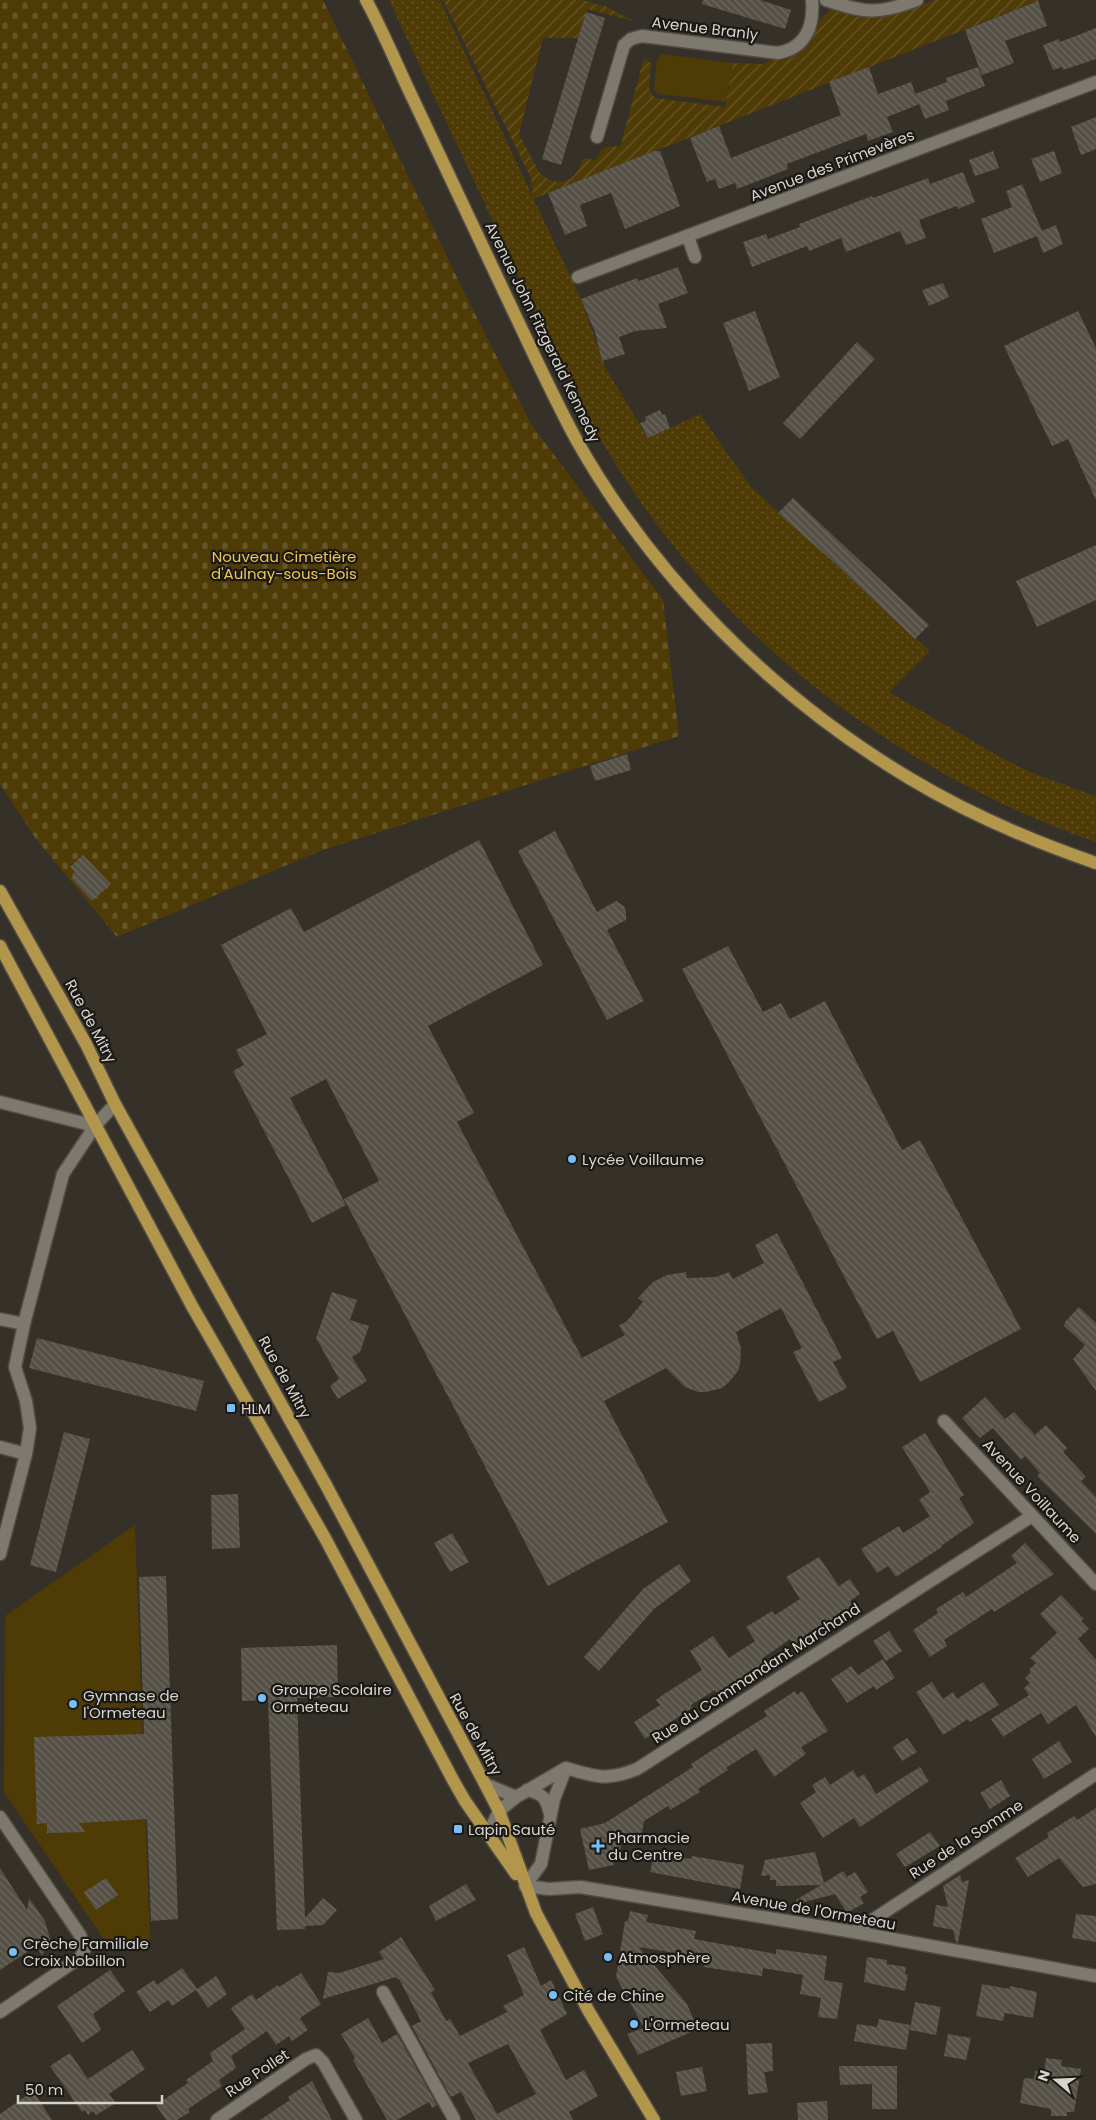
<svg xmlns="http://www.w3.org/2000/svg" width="1096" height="2120" viewBox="0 0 1096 2120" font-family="Poppins,sans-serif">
	<defs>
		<pattern id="grass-dots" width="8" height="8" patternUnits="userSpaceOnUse" patternTransform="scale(1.25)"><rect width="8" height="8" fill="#4e3b06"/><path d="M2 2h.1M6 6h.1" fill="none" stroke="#675629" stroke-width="1.8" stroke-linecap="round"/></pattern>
		<pattern id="cemetery-stones" width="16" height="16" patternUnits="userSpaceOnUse" patternTransform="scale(1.25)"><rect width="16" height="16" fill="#4e3b06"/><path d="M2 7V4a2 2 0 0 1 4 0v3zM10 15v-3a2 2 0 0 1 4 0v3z" fill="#675629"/></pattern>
		<pattern id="garden-furrows" width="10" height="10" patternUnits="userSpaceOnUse" patternTransform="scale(1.25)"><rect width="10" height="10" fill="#4e3b06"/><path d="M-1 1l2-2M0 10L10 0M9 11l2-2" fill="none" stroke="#675629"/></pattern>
		<pattern id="building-back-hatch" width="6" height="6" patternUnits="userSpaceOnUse" patternTransform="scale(1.25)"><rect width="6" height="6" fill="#555147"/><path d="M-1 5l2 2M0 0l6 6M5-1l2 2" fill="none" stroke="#6d6960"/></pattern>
	</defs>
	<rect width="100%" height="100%" fill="#353128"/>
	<path fill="url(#grass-dots)" d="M389 0H440L581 299 606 369 648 438 700 414 751 487 930 651 889 692 1002 758 1030 772 1096 796V842C900 774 724 640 615 463 575 400 545 332 513 264 472 176 430 88 389 0Z"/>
	<path fill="url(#cemetery-stones)" d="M0 0H323L466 296 531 424 663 600 679 736 320 851 117 937 36 839 0 784Z"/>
	<path fill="#4e3b06" d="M662 54 733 63 726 102 659 94 654 90 657 59Z
		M135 1525 150 1941H105L4 1792 5 1616Z"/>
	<path fill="url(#garden-furrows)" d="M443 0H583L607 7 633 21 587 9 578 38H543L519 134 539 172C558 191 578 181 583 158L596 160C601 147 607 145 620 147L644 58 651 63 649 90 655 98 725 107 733 63 764 64 770 60H781L793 57 811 42 821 18 831 10H837L856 17 880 18 935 0H1040L533 199 531 178Z"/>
	<path fill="url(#building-back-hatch)" fill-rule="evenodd" d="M703 0H760L791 10 785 29 702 4Z
		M1038 1 1047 26 1005 41 1014 63 982 75 965 30Z
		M586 12 605 18 561 165 542 159Z
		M1096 28V59L1063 70 1062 67 1053 70 1043 45 1059 39 1060 42Z
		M869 67 878 94 911 82 917 98 915 94 947 82 946 78 978 67 985 86 946 101 949 110 925 119 919 104 905 110 887 117 893 132 868 141 866 134 787 164 788 169 737 189 735 183 719 189 715 179 707 182 690 138 719 126 731 158 841 115 829 82Z
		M1096 117V149L1081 155 1071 127Z
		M654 151H660L680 206 625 229 611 193 580 205 587 226 565 235 548 193Z
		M993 151 999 168 975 176 969 160Z
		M1054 151 1062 173 1040 182 1031 159Z
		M963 172 975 202 958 209 957 206 919 220 926 238 906 245 900 231 846 252 841 238 809 251 807 246 752 267 743 242 766 234 768 239 800 227 799 224 872 196 873 198 928 178 930 184Z
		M1022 184 1042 231 1056 225 1063 244 1043 253 1037 236 994 253 981 219 1012 207 1006 191Z
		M678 267 688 293 658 304 667 328 635 331 619 337 625 354 602 361 595 332 581 299 637 278 639 281Z
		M943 283 949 297 929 306 922 290Z
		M755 311 780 377 749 391 723 323Z
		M1078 311 1096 348V500L1068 439 1052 446 1004 346Z
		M857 342 875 359 800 439 783 423Z
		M660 410 662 415 665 414 670 428 648 438 640 423 646 421 645 417Z
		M793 498 929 625 915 639 838 566 778 513Z
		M1096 545V600L1037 627 1016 581Z
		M627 754 631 770 595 781 590 766Z
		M555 831 597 912 616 901 624 906 626 912V920L607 930 644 1001 607 1020 518 851Z
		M479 840 543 965 428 1026 474 1113 457 1122 582 1358 625 1335 619 1325 626 1322 643 1302 638 1298 653 1282 667 1275 686 1272 687 1278 716 1277 729 1272 733 1279 764 1263 755 1245 777 1233 842 1358 833 1362 847 1388 819 1402 793 1352 802 1348 781 1308 736 1332 741 1348 740 1364 738 1371 728 1383 722 1388 706 1392H698L685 1387 666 1368 604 1401 668 1522 548 1586 344 1199 379 1181 326 1079 290 1098 346 1205 312 1223 233 1071 244 1065 236 1050 267 1034 221 945 291 908 304 932Z
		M83 855 111 884 92 901 71 878 76 873 70 867Z
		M728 946 763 1012 781 1003 790 1019 825 1001 902 1150 920 1140 1021 1329 920 1382 893 1331 877 1339 682 969Z
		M332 1292 357 1300 350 1320 369 1326 360 1352 352 1357 367 1381 338 1399 330 1386 339 1379 316 1338Z
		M1079 1307 1096 1323V1391L1073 1359 1085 1345 1064 1326 1065 1322Z
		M37 1338 204 1381 196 1411 29 1368Z
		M985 1397 1005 1419 1014 1412 1035 1435 1046 1425 1067 1448 1063 1452 1086 1477 1081 1481 1096 1497V1534L1037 1476 1040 1473 1025 1456 1021 1460 993 1428 980 1438 962 1418Z
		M64 1432 90 1439 56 1572 30 1565Z
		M925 1433 964 1495 959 1498 974 1523 941 1546 942 1547 896 1577 888 1566 877 1573 861 1549 899 1526 903 1533 930 1516 919 1500 930 1492 902 1447Z
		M238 1494 240 1548 212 1549 211 1495Z
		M452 1533 469 1562 450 1572 434 1543Z
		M1025 1543 1054 1574 994 1612 992 1609 944 1640 947 1646 930 1657 913 1630 938 1613 936 1609 963 1592 966 1597 1017 1563 1011 1556Z
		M819 1557 839 1586 850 1579 860 1594 850 1601 854 1606 843 1613 845 1615 816 1634 820 1639 800 1653 790 1639 763 1658 766 1664 717 1693 715 1690 691 1705 692 1708 645 1739 634 1722 660 1705 656 1700 661 1696 702 1670 690 1651 713 1636 729 1658 755 1641 746 1627 772 1611 775 1615 800 1599 786 1577Z
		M679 1564 691 1581 654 1609 599 1671 584 1657 643 1589Z
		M166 1576 178 1919 151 1921 147 1819 79 1823 85 1832 47 1833V1823L37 1824 34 1737 144 1734 139 1577Z
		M1061 1595 1084 1619 1081 1621 1089 1629 1078 1639 1096 1660V1737L1076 1705 1048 1724 1041 1713 1003 1737 991 1719 1029 1695 1024 1688 1030 1683 1025 1678 1031 1672 1029 1670 1036 1663 1030 1658 1057 1633 1040 1614Z
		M889 1631 902 1651 886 1661 873 1641Z
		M337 1645 338 1697 297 1698 305 1918 323 1898 337 1910 323 1925 305 1926V1929L277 1930 268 1700 242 1701 241 1648Z
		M883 1659 895 1678 876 1690 874 1686 847 1703 831 1679 851 1666 858 1675Z
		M932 1682 943 1699 953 1692 957 1699 983 1682 999 1705 970 1722 968 1719 943 1735 916 1692Z
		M795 1691 797 1695 802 1691 828 1731 801 1747 806 1754 774 1777 756 1749 726 1768 728 1770 698 1789 700 1792 670 1810 668 1806 644 1821 642 1833H622L620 1856 612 1855 614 1865 589 1870 580 1829 605 1823 693 1767 691 1764 714 1749 767 1716 764 1711Z
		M907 1738 917 1752 902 1761 893 1747Z
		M1059 1741 1072 1762 1044 1779 1032 1759Z
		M920 1767 929 1781 860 1827 854 1818 823 1838 800 1803 816 1792 812 1785 825 1777 830 1785 853 1770 858 1778 864 1774 876 1794Z
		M1001 1780 1010 1796 990 1809 980 1793Z
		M1096 1808V1884L1083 1887 1059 1858 1028 1877 1015 1858 1049 1837 1047 1833 1074 1816 1077 1820Z
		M930 1832 940 1846 905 1867 896 1854Z
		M815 1852 824 1883 843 1871 847 1877 855 1872 868 1892 860 1897 864 1903 847 1913 835 1894 797 1904 796 1900 821 1885 776 1886V1880H770V1875L761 1876 765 1860Z
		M654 1854 691 1859 692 1856 744 1865 740 1889 650 1872Z
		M0 1868 27 1910 29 1898 45 1921 51 1942 42 1955 36 1946 0 1970Z
		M960 1875 962 1882 969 1880 958 1943 956 1942 953 1930 933 1926 936 1905 948 1907 943 1886Z
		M106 1878 118 1895 96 1910 84 1892Z
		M466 1884 476 1900 436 1921 429 1906Z
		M593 1907 603 1934 585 1941 575 1914Z
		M630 1911 648 1915 646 1922 696 1931 694 1939 776 1954V1949L827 1956 824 1980 843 1983 837 2019 818 2017 821 1998 800 1994 803 1975 763 1968 762 1976 704 1967 705 1958 639 1947 687 2004 698 2029 638 2055 627 2034 644 2028 616 1977 625 1921H628Z
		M1076 1914 1096 1916V1942L1072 1938Z
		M401 1937 435 1990 431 1992 446 2021 450 2019 460 2036 507 2012 503 2006 524 1995 507 1955 524 1947 541 1986 551 1980 567 2014 540 2030 566 2080 584 2070 598 2096 569 2112 573 2120H476L461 2092 451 2097 412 2026 421 2021 399 1979 398 1980 396 1977 323 1999 328 1972 339 1973 384 1959 379 1952ZM508 2044 536 2094 497 2114 468 2063Z
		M867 1957 887 1960V1964L906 1967 905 1974 908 1975 905 1991 864 1982Z
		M182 1968 197 1989 216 1976 227 1994 208 2008 196 1990 172 2006 168 2000 150 2012 136 1992 154 1980 157 1985Z
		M110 1970 125 1991 93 2014 101 2030 82 2043 57 2006Z
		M301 1973 321 2004 300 2018 308 2030 292 2041 289 2036 276 2045 267 2031 231 2056 236 2068 219 2080 222 2086 188 2109 190 2112 177 2120H166L156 2105 188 2083 186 2080 213 2061 210 2053 245 2029 231 2008 252 1994 256 2000 278 1985 279 1987Z
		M982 1984 1009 1989 1010 1986 1037 1992 1033 2018 1005 2013 1003 2021 976 2016Z
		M915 2002 941 2007 936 2035 910 2030Z
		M368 2018 382 2043 397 2034 437 2105 432 2108 429 2102 397 2120H387L353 2060 355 2058 341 2034Z
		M879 2019 910 2025 906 2050 854 2041 857 2024 877 2027Z
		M948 2034 971 2038 966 2060 944 2056Z
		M772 2043 773 2071 764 2072 768 2092 748 2095 746 2044Z
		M132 2050 145 2069 109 2094 116 2103 96 2115 93 2111 88 2115 85 2110 82 2112 50 2066 70 2053 88 2079Z
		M1046 2058 1062 2060 1061 2066 1081 2069 1074 2112H1067V2116H1051V2109L1020 2103 1024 2078 1034 2079 1035 2071 1044 2073Z
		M839 2066H897V2109H872V2084L840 2085Z
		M702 2067 707 2091 681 2096 676 2072Z
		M312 2081 332 2120H260L290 2100 288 2097Z
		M33 2091 52 2120H0V2114Z
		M827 2101 828 2120H798L797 2103Z"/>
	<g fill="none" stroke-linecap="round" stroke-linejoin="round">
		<g stroke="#514d45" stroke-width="15">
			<path id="minor" d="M826 0C866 13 877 15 917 0
				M597 137 624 45 631 39 642 36 778 53C806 48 814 26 812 0
				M688 237 695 257
				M578 277 1096 82
				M0 1102 95 1126
				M0 1319 24 1324
				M944 1421 1096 1584
				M0 1447 26 1454
				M0 1554 26 1454 30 1428 26 1401 15 1367 24 1324 63 1174 95 1126 115 1104
				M485 1784 516 1797 566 1768C595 1777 607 1781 637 1769L1032 1516
				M527 1790C543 1794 546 1797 550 1814
				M0 1817 80 1935 85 1948 81 1957 72 1963 0 2012
				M488 1834 499 1811 516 1797
				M525 1886 549 1889 580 1887 854 1932 1096 1976
				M525 1886 541 1864 554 1799 566 1768
				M854 1932 1096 1774
				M383 1992 454 2119
				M217 2120 306 2059 316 2055 323 2062 356 2120"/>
		</g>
		<g stroke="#514d45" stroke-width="15">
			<path id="primary" d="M366 0C384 33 398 68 414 101 445 167 476 233 507 298 530 346 552 395 577 441 655 579 774 697 909 778 967 813 1032 841 1096 863
				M0 891 86 1044 115 1104 327 1487 485 1784 499 1811 536 1913 588 2010 654 2120
				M0 946 192 1306 325 1538 453 1780 465 1801 516 1874"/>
		</g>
		<use href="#minor" stroke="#7d796e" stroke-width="12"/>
		<use href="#primary" stroke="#b2964c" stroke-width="12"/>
	</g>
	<g fill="#77bff7" stroke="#1b1915" stroke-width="2">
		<circle cx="572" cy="1159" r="5"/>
		<rect x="226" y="1403" width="10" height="10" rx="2.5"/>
		<circle cx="262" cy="1698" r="5"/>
		<circle cx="73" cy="1704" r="5"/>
		<rect x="453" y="1824" width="10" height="10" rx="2.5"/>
		<path d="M595.5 1838.5h5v5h5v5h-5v5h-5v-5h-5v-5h5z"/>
		<circle cx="13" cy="1952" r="5"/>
		<circle cx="608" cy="1957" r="5"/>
		<circle cx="553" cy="1995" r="5"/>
		<circle cx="634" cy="2024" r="5"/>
	</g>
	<g text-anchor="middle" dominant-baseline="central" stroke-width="4.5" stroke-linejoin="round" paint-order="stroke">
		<g font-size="15" fill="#d7d4ce" stroke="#1b1915">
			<text transform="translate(705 28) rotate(7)">Avenue Branly</text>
			<text transform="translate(832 165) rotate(-21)">Avenue des Primevères</text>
			<text transform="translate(543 332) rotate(64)">Avenue John Fitzgerald Kennedy</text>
			<text transform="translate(91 1021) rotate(62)">Rue de Mitry</text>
			<text transform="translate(285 1377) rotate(61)">Rue de Mitry</text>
			<text transform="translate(1032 1491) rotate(47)">Avenue Voillaume</text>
			<text transform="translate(756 1673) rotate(-33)">Rue du Commandant Marchand</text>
			<text transform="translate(476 1734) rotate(61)">Rue de Mitry</text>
			<text transform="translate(966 1839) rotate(-33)">Rue de la Somme</text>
			<text transform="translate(814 1910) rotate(10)">Avenue de l'Ormeteau</text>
			<text transform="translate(257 2073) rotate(-34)">Rue Pollet</text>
		</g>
		<g font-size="15" fill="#f1c450" stroke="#1b1915">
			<text x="284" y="556">Nouveau Cimetière<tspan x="284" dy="17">d'Aulnay-sous-Bois</tspan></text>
		</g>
		<g font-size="15" fill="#d7d4ce" stroke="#1b1915" text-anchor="start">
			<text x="582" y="1159">Lycée Voillaume</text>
			<text x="241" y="1408">HLM</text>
			<text x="272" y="1689">Groupe Scolaire<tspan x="272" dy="17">Ormeteau</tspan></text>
			<text x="83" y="1695">Gymnase de<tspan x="83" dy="17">l'Ormeteau</tspan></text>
			<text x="468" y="1829">Lapin Sauté</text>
			<text x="608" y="1837">Pharmacie<tspan x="608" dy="17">du Centre</tspan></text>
			<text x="23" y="1943">Crèche Familiale<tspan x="23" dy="17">Croix Nobillon</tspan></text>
			<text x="618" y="1957">Atmosphère</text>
			<text x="563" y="1995">Cité de Chine</text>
			<text x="644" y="2024">L'Ormeteau</text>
		</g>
	</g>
	<g transform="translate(1056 2080) rotate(289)" stroke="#1b1915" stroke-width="4" paint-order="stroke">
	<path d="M0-4L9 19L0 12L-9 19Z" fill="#d7d4ce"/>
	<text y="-8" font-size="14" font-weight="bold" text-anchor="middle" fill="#d7d4ce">N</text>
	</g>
	<path d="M18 2095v8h144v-8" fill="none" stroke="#d7d4ce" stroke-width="2.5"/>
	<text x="25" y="2095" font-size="15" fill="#d7d4ce" stroke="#1b1915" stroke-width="4" paint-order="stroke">50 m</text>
</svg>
